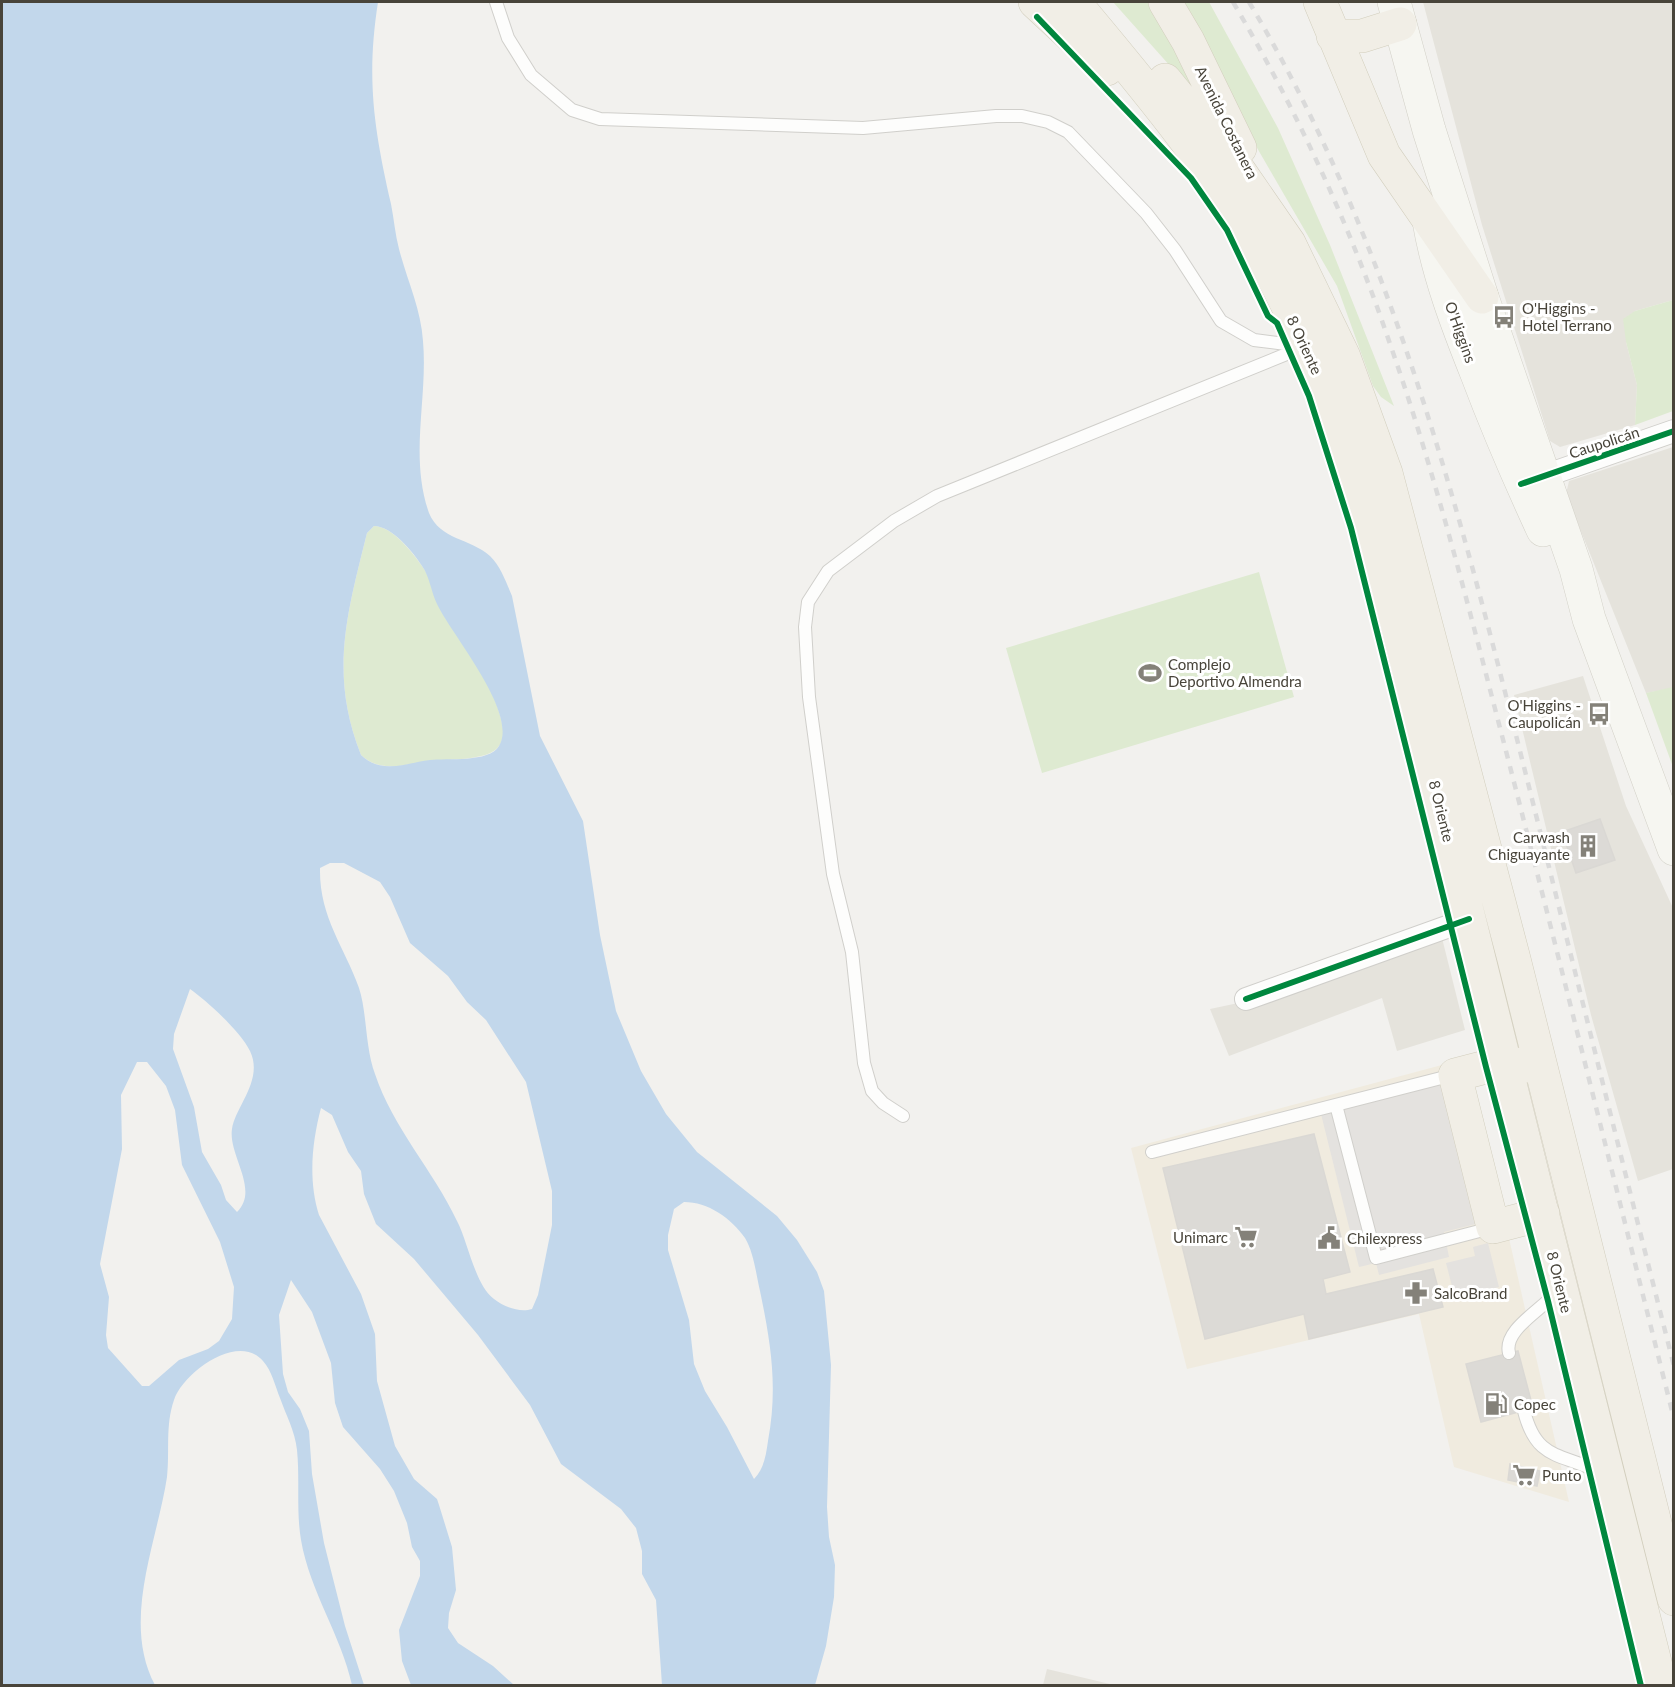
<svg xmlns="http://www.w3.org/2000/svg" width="1675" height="1687" viewBox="0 0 1675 1687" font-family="Lato,sans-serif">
	<rect width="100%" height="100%" fill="#f2f1ee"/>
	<path fill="#e5e3dc" d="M1423 2H1673V300L1635 311 1626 342 1637 385 1635 425 1560 447 1550 441 1482 225Z
		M1673 447V688L1646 693 1566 494 1569 481Z
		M1583 676 1626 806 1673 908V1169L1638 1181 1591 1015 1514 695Z
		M1441 934 1465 1030 1397 1051 1382 998 1229 1056 1210 1009 1243 1002Z
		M1047 1669 1114 1685H1043Z"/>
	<path fill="#f0ebdf" d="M1468 1058 1569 1502 1454 1467 1419 1314 1187 1369 1131 1148Z"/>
	<path fill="#deead1" d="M1113 2H1152L1204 104Z
		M1179 2H1209L1278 128 1330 245 1394 406 1381 397 1373 386 1337 286 1234 108Z
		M1673 300V411L1635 425 1637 385 1626 342 1623 319 1635 311Z
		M374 526C392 526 412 552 422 566 431 579 437 596 445 610 464 645 498 690 503 729 504 734 502 742 499 746 490 761 446 759 430 761 406 764 381 774 361 755 329 674 347 614 367 533Z
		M1259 572 1294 697 1042 773 1006 648Z
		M1673 687H1674L1673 767 1646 693Z"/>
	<path fill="#e4e2df" d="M1448 1082 1484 1222 1444 1232 1449 1257 1379 1275 1376 1263 1359 1267 1321 1114Z
		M1488 1243 1499 1287 1455 1298 1446 1263 1475 1256 1473 1247Z"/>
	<path fill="#c2d7eb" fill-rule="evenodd" d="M2 2H378C366 79 374 129 391 204 394 219 395 234 399 249 407 280 421 309 423 341 428 399 409 456 429 513 440 540 470 538 490 556 501 567 506 582 512 596L540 736 583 821 600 935 616 1011 641 1071 666 1114 697 1152 777 1216 797 1240 817 1272 824 1291 831 1365 827 1507 829 1537 835 1565 834 1597 826 1646 815 1685H662L656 1600 642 1574V1551L636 1528 621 1509 561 1464 530 1405 478 1335 414 1259 376 1224 364 1194 361 1171 348 1152 332 1115 321 1108C312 1142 308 1180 319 1215L361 1294 375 1334 377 1381 395 1446 414 1479 437 1499 439 1505 452 1547 456 1590 449 1613 448 1628 458 1643 493 1666 514 1685H411L402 1661 399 1630 420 1576V1561L412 1547 407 1523 394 1491 380 1469 343 1427 335 1403 331 1363 312 1312 291 1280 279 1315 283 1374 288 1392 300 1409 309 1431 312 1474 324 1543 345 1626 364 1685H352C341 1635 310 1592 301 1540 296 1510 300 1480 297 1450 295 1431 286 1415 280 1398 275 1386 272 1371 263 1361 238 1332 183 1373 174 1400 165 1426 170 1451 167 1477 157 1543 121 1621 155 1685H2ZM374 526C392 526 413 552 422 566 430 577 431 592 437 604 451 634 519 713 499 746 489 763 447 758 430 760 405 763 382 775 361 755 329 674 347 614 367 533ZM330 863H344L380 882 390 897 410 943 448 976 467 1002 486 1020 526 1082 552 1191V1225L538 1295 532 1309C520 1313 504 1307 494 1299 475 1285 468 1242 457 1221 433 1170 393 1128 375 1074 365 1047 367 1012 359 988 344 946 319 917 320 868ZM190 989C207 1001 241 1032 250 1051 264 1080 235 1107 232 1129 228 1155 260 1190 237 1212L226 1200 221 1185 202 1152 194 1107 173 1049 174 1034ZM137 1062H147L166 1086 175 1110 182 1165 220 1242 234 1287 232 1319 219 1341 208 1349 179 1360 149 1386H142L108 1348 106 1335 109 1297 100 1264 122 1149 121 1095ZM684 1202C708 1202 731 1218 745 1238 754 1253 756 1274 760 1291 771 1344 778 1387 768 1441 766 1455 764 1469 754 1479L727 1427 705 1391 694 1364 689 1320 668 1250V1235L674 1209Z"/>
	<path fill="#dcdad6" stroke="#dad8d4" stroke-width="1.5" d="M1600 819 1615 860 1576 873 1562 832Z
		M1314 1134 1350 1272 1323 1279 1326 1294 1433 1269 1443 1307 1309 1339 1304 1314 1205 1339 1163 1168Z
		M1518 1351 1533 1408 1481 1422 1466 1364Z
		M1510 1464 1540 1471 1537 1486 1508 1480Z"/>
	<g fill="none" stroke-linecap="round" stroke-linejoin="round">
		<g stroke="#d0cfcb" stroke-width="14">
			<path id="service" d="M496 2 508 38 531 75 572 110 600 119 863 128 996 116H1022L1048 122 1068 132 1146 213 1175 250 1221 321 1254 340 1301 346
				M1336 1105 1376 1258 1491 1228
				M903 1116 883 1103 872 1091 864 1063 852 952 833 874 809 697 805 627 808 602 828 571 894 521 937 496 1304 347
				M1152 1152 1453 1075
				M1509 1353C1503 1329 1544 1309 1557 1291
				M1524 1411C1537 1462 1561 1452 1601 1473"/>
		</g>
		<g stroke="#d0cfcb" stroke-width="24">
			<path id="minor" d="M1530 481 1674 431
				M1246 999 1469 919"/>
		</g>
		<g stroke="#d2d0c7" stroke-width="34">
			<path id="secondary" d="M1394 2 1429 130 1482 297 1576 569 1589 619 1674 849
				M1429 221C1438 274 1457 324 1477 374 1497 427 1519 478 1543 530"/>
		</g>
		<g stroke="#d2cebd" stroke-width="34">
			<path id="primary" d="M1035 2 1107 69
				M1074 2C1145 87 1219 174 1271 273 1366 452 1403 655 1452 850 1521 1129 1590 1407 1661 1686
				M1165 2 1188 41 1240 148
				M1320 2 1384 155 1482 297
				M1333 36H1362L1400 24
				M1165 80 1240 172 1289 243 1344 357 1386 473 1514 959 1674 1599
				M1525 1066 1505 1062 1455 1075 1493 1227 1543 1214"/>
		</g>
		<use href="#service" stroke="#fdfdfc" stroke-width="12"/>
		<use href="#minor" stroke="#fdfdfc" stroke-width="22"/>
		<use href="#secondary" stroke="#f6f6f1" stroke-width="33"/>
		<use href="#primary" stroke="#f1eee6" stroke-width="33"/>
		<path stroke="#dadada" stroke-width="4.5" stroke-dasharray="8 8" stroke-linecap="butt" d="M1233 2C1296 109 1349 223 1389 341 1436 475 1470 613 1506 751 1563 973 1618 1196 1674 1419
			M1249 2C1391 240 1460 512 1527 779 1576 975 1624 1170 1674 1366"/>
		<g stroke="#fff" stroke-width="10">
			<path id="cycleway" d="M1037 17 1191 178 1227 230 1268 316 1277 323 1309 396 1351 528 1486 1067 1548 1301 1641 1686
				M1521 484 1674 431
				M1246 999 1469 919"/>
		</g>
		<use href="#cycleway" stroke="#00873e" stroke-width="6"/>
	</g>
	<defs>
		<g id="bus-bare" transform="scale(1.8)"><path d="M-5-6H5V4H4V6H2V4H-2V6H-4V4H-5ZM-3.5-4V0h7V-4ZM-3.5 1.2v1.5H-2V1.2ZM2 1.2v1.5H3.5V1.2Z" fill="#848179" stroke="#fff" stroke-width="2.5" paint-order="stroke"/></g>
		<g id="stadium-bare" transform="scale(1.8)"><path d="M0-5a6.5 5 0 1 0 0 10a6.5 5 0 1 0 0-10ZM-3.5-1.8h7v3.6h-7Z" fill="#848179" stroke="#fff" stroke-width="2.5" paint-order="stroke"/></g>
		<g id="building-bare" transform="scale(1.8)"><path d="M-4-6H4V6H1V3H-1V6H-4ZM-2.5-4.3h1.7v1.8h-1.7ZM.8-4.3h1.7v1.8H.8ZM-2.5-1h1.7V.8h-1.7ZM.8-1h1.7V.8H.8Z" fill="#848179" stroke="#fff" stroke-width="2.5" paint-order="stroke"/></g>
		<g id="supermarket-bare" transform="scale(1.8)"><path d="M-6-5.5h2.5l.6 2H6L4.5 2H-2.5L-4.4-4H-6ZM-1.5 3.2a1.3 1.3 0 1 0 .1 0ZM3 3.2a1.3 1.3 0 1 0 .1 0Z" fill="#848179" stroke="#fff" stroke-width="2.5" paint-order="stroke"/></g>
		<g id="civic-bare" transform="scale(1.8)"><path d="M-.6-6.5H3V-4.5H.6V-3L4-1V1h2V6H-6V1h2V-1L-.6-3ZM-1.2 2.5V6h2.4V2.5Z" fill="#848179" stroke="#fff" stroke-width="2.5" paint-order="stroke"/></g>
		<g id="pharmacy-bare" transform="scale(1.8)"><path d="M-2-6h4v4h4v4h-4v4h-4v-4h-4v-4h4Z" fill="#848179" stroke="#fff" stroke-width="2.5" paint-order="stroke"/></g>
		<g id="fuel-bare" transform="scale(1.8)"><path d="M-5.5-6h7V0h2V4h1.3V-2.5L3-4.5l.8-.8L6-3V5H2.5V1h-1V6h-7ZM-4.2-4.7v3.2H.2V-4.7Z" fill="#848179" stroke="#fff" stroke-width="2.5" paint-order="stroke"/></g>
	</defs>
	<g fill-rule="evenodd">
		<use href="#bus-bare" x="1504" y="317"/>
		<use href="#stadium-bare" x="1150" y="673"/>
		<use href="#bus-bare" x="1599" y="714"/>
		<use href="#building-bare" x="1588" y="846"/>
		<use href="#supermarket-bare" x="1246" y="1237"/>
		<use href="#civic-bare" x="1329" y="1238"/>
		<use href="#pharmacy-bare" x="1416" y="1293"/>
		<use href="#fuel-bare" x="1496" y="1404"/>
		<use href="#supermarket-bare" x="1524" y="1475"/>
	</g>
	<g text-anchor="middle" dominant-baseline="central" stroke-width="6" stroke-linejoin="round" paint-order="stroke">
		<g font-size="15" fill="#48443a" stroke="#fff">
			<text transform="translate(1227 122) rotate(64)">Avenida Costanera</text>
			<text transform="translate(1461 332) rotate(70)">O'Higgins</text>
			<text transform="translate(1305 345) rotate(65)">8 Oriente</text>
			<text transform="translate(1604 442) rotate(-18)">Caupolicán</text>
			<text transform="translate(1442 811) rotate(76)">8 Oriente</text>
			<text transform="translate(1560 1282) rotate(76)">8 Oriente</text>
		</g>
		<g font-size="15" fill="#48443a" stroke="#fff" text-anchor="start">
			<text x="1522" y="308">O'Higgins -<tspan x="1522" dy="17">Hotel Terrano</tspan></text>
			<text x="1168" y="664">Complejo<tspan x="1168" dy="17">Deportivo Almendra</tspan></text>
			<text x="1581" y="705" text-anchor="end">O'Higgins -<tspan x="1581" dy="17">Caupolicán</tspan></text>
			<text x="1570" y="837" text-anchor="end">Carwash<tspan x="1570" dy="17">Chiguayante</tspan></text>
			<text x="1228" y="1237" text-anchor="end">Unimarc</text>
			<text x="1347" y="1238">Chilexpress</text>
			<text x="1434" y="1293">SalcoBrand</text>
			<text x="1514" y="1404">Copec</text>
			<text x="1542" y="1475">Punto</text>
		</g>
	</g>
	<rect width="1675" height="1687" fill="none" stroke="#48443a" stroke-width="6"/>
</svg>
